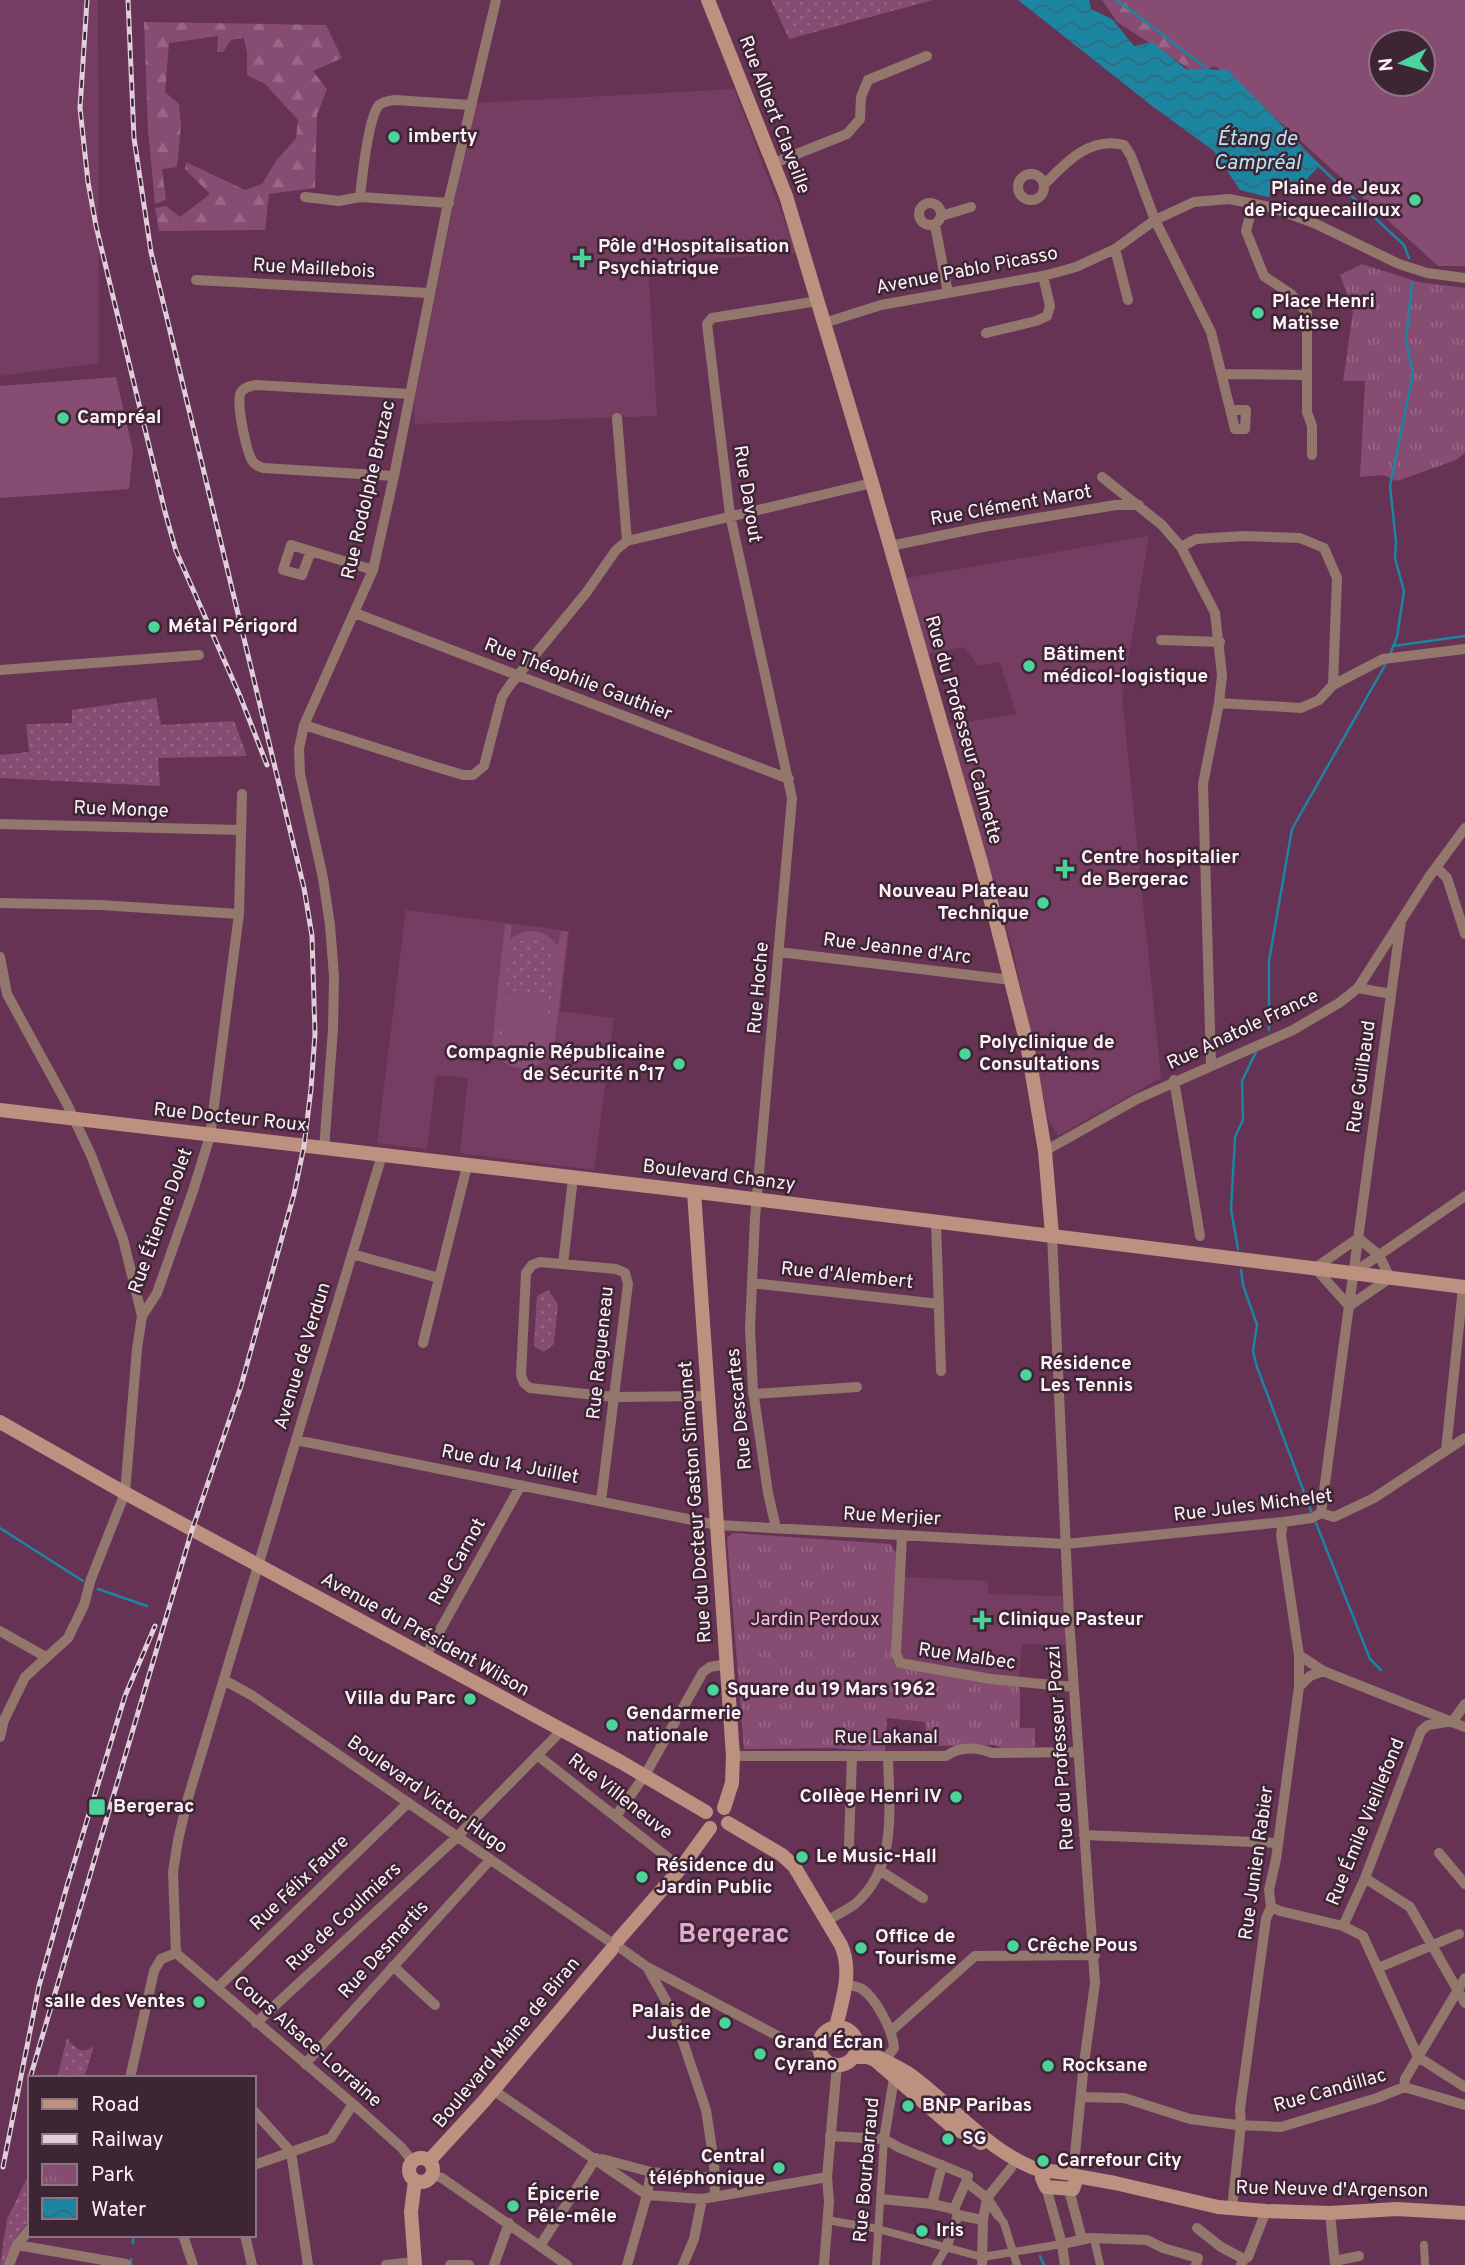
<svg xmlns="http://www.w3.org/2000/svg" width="1465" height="2265" viewBox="0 0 1465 2265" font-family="Overpass,sans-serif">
	<defs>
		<pattern id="grass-dots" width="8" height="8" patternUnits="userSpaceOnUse" patternTransform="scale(1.75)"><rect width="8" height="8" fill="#864c71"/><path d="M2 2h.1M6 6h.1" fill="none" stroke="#986686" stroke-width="1.8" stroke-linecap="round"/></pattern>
		<pattern id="forest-firs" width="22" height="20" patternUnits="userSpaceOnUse" patternTransform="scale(1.75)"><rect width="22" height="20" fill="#864c71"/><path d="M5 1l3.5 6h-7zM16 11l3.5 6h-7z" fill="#986686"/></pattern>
		<pattern id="park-tufts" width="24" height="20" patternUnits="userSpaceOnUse" patternTransform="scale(1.75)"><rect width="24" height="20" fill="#864c71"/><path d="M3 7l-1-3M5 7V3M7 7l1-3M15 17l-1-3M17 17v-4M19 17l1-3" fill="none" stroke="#986686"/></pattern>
		<pattern id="water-waves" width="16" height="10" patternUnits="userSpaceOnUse" patternTransform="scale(1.75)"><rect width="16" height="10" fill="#1c85a2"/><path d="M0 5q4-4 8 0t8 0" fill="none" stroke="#2f6d7f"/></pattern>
	</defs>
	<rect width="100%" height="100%" fill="#635"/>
	<path fill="#763d62" d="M0 0H98L99 363 0 376Z
		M734 89 797 253 648 263 657 416 415 424 414 402 474 103Z
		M1149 536 1122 697 1161 1078 1058 1136 1048 1119 1013 950 949 725 1016 714 1000 662 978 666 964 647 928 654 907 578Z
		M406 910 569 931 560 1011 614 1018 594 1170 460 1153 468 1078 436 1075 427 1149 377 1143Z
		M903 1577 988 1581V1594L1063 1596 1065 1645 1022 1644 1019 1678 907 1664 900 1653Z"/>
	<path fill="url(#grass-dots)" d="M771 0H933L789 39Z
		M156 698 161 725 234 721 247 756 158 758 160 786 0 778V755L29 752 26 724 72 723V710Z
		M529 938C543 938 552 945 556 958L547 1042 542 1053 508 990 501 1047 499 1039 509 954 519 941Z
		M548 1290 558 1304 554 1344 544 1352 534 1346 537 1296Z
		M67 2038C74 2048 82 2055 94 2046L84 2078H57Z
		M30 2172V2221C16 2233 10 2249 5 2265H0L7 2219Z"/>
	<path fill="url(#forest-firs)" d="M1102 0H1184L1233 62 1194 72 1117 22Z
		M144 22 326 25 342 58 313 71 327 89 317 115 315 188 269 194 265 230 159 231 155 208 166 206 180 217 210 194 185 169 186 162 245 190 262 184 276 161 296 138 298 120 265 84 247 75V53L244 38 231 40 223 52H217L218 36 169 43 165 92 179 104 181 125 177 167 162 169 166 200 155 204 148 130Z"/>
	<path fill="url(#park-tufts)" d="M1362 264 1418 282 1465 288V453L1456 460 1397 481 1384 475 1360 477 1365 381H1343L1353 311 1340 275Z
		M733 1533 890 1544 897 1555 893 1661 898 1668 1020 1685V1728H1035V1747L1005 1749 994 1745 928 1746 925 1722 887 1718 885 1752 834 1748 744 1749 727 1538Z"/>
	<path fill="#864c71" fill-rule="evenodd" d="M1140 0H1465V266H1438L1292 133ZM1381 42H1423V84H1381Z
		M116 377 133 451 129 489 0 498V386Z
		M505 924 512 925 510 939C528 926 545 929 558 946L561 931 568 932 554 1046C542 1076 503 1076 492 1045ZM532 938C546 940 554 947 556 961L547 1042 543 1051 549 995 508 990 501 1046 499 1039 509 954 519 941Z
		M880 1555H896L893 1643H877Z"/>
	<path fill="url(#water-waves)" d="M1018 0H1089L1091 9 1112 19 1134 46 1152 42 1186 69 1228 70 1320 165 1304 182 1279 190 1268 197 1240 190 1214 151 1156 109Z"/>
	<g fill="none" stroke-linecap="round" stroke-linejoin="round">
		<path stroke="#1c85a2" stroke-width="2.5" d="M1117 0 1209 70
			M1317 164 1404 245 1409 258
			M1393 646 1465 636
			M1390 654 1397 637 1404 591 1395 558 1396 542 1390 486 1413 373 1406 339 1412 283
			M1269 1030V961L1292 829 1388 660
			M1238 1249 1231 1209 1235 1137 1243 1120 1242 1081 1256 1052
			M1241 1270 1243 1285 1257 1325 1253 1351 1257 1367 1311 1511
			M1316 1523 1370 1659 1381 1670
			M0 1528 83 1581
			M98 1589 147 1606
			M133 2243V2235
			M1040 2256 1044 2265
			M131 2265V2259"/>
		<path stroke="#93776d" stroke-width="8" d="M998 2215 1004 2223 1017 2265
			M827 2220 878 2229 982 2257 1062 2244
			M1094 2239 1100 2265
			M1424 2245 1425 2265
			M876 2265 884 2139
			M936 2265 946 2248"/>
		<path stroke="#93776d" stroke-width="10" d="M774 163 847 134 860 119 861 97 868 80 927 56
			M1018 187a13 13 0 1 1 26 0a13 13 0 1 1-26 0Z
			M1044 185C1066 162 1090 136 1124 145L1131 156 1155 220 1211 332 1235 429H1245L1246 410H1231
			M305 197 339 201 360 197 449 203
			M360 197C362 178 368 118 379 105 384 101 389 101 395 100L470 105
			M919 214a11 11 0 1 1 22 0a11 11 0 1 1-22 0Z
			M1253 204 1246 231 1264 276 1292 295 1307 313V412L1312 426V455
			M941 216 971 207
			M935 225 948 293
			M1115 249 1128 300
			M196 280 429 293
			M824 323 881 305 1043 276 1076 267 1115 249 1155 220 1194 202 1229 199 1270 207 1314 223 1399 264 1427 273 1465 278
			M986 333 1036 321 1047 316 1050 306 1043 276
			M1222 374 1305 375
			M617 418 627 541
			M394 476 263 468C259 466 256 466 253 462 247 454 235 401 241 392 245 387 250 386 256 385L410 394
			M1102 477 1162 525 1181 547 1215 613 1222 675 1219 703 1203 784 1211 1065
			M890 546 983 527 1116 505H1139
			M1181 547 1196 539 1243 536 1300 538 1324 548 1337 578 1333 685
			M311 551 302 575 283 570 291 545 373 570
			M355 613 789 779
			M1161 640 1220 642
			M0 670 199 655
			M1219 703 1301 708 1319 700 1333 685 1383 659 1465 649
			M304 725 433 766 463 775H473L484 766 502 697 510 685 586 593 616 550 627 541 872 483
			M0 824 240 830
			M1436 867 1447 878 1465 934
			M0 903 100 905 239 914
			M779 952 1011 980
			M0 957 7 994 67 1104 91 1155 123 1239 142 1316 137 1349 125 1493 91 1579 84 1605 68 1638 25 1677 4 1720 0 1737
			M1358 988 1391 994
			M1174 1080 1200 1236
			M324 1149 333 1029 334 976 330 925 323 878 300 774 299 749 304 725 373 570 394 476 447 208 496 0
			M1045 1151 1137 1099 1293 1030 1339 1003 1358 988 1429 877 1465 828
			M936 1222 941 1371
			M1052 1235 1069 1619 1095 1983 1084 2063 1073 2174
			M1358 1238 1379 1255 1390 1278 1349 1306 1315 1268Z
			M352 1254 439 1278
			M563 1264 573 1178
			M1353 1273 1465 1196
			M752 1283 939 1304
			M142 1316 157 1293 193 1191 210 1136 239 914 242 794
			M423 1343 467 1166
			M753 1394 857 1387
			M296 1440 717 1525 1066 1544 1283 1522 1312 1518 1321 1513 1334 1517 1374 1498 1465 1438
			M1446 1450 1463 1287
			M601 1501 628 1284 625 1273 616 1269 540 1262 532 1265 526 1273 521 1375 524 1383 530 1388 614 1397 708 1396
			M1321 1513 1401 921
			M776 1528 768 1493 753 1390 750 1328 755 1218 792 798 730 515 707 324 712 318 818 301
			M902 1536 896 1653 900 1663 991 1679 1074 1687
			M0 1631 46 1657
			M1299 1655 1323 1671 1465 1727
			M425 1657 521 1485
			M224 1680 253 1696 609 1941
			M1299 1687 1310 1676 1323 1671
			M1453 1721 1465 1704
			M537 1755 681 1868
			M733 1756H946C960 1746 976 1747 992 1753L1078 1752
			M616 1816 645 1775 703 1672 710 1667 727 1664
			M1084 1835 1278 1843
			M849 1844 852 1756
			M1439 1853 1465 1884
			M879 1870 923 1898
			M1365 1878 1410 1907 1465 2003
			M1271 1907 1280 1911 1343 1926 1363 1936 1418 2057 1465 2087
			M827 1921C836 1915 847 1910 855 1904 898 1868 889 1807 888 1757
			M1343 1926 1365 1878 1421 1731 1428 1725 1453 1721
			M619 1947 647 1967 793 2044 819 2047
			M176 1953 173 1872 178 1840 188 1798 382 1155
			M176 1953 353 2104 402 2148 412 2161
			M393 1966 435 2005
			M647 1967 674 2015 706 2110 714 2162 715 2197
			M1378 1968 1459 1934
			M845 1984C850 1985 857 1986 862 1989 876 1998 893 2031 894 2048L885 2060
			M217 1988 408 1803
			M256 2023 457 1837 561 1731
			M891 2031 975 1956 1095 1955
			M305 2064 490 1860
			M130 2078 154 1971 161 1959 176 1953
			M1404 2087 1405 2079 1465 1978
			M493 2090 647 2195 627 2265
			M1081 2097 1124 2098 1190 2119 1237 2125 1281 2127 1377 2098 1404 2087 1465 2105
			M254 2111 291 2152 308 2265
			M830 2136 884 2139 900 2148 968 2176 966 2182 987 2198 998 2215
			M884 2139 894 2078
			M602 2159 651 2172 713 2178
			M254 2165 331 2138 353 2104
			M651 2172 647 2195 702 2199 827 2177
			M432 2175 442 2178 567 2265
			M1046 2187 1062 2244 1065 2265
			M1069 2190 1082 2239
			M881 2199 932 2204 954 2209
			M932 2204 942 2165
			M1232 2208 1241 2125 1240 2109 1266 1919 1271 1907 1269 1890 1276 1859 1299 1687V1655L1281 1535 1283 1522
			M1330 2213 1335 2265
			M958 2215 983 2220
			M1197 2228 1221 2247 1244 2259
			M183 2235 193 2265
			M245 2235 252 2265
			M1062 2244 1090 2238 1147 2240 1163 2248 1198 2258 1196 2265
			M17 2245 126 2264
			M540 2246 596 2158
			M946 2248 958 2215 954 2209 966 2182
			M1335 2261 1359 2256
			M9 2265 17 2245 30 2229
			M386 2265 415 2262
			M450 2265H469
			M494 2265 509 2223
			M683 2265 694 2239 702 2199
			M824 2265 829 2202 827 2177 837 2065
			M982 2265 983 2220 987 2198 1011 2168
			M1241 2265 1244 2259 1248 2257 1266 2211"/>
		<path stroke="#bc9180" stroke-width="14" d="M708 0 786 196 872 483 982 866 1027 1044 1045 1151 1052 1235
			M0 1110 673 1189 1465 1287
			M694 1192 733 1756 732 1783 724 1808
			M0 1422 125 1493 621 1762 706 1812
			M728 1823 782 1855 794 1866 841 1945C853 1972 842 2000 836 2027
			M618 1940 681 1868 710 1828
			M819 2046a19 19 0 1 1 38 0a19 19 0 1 1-38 0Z
			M857 2044C873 2057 892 2063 909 2074 954 2106 991 2156 1045 2172
			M855 2057H868L875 2060 950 2125 981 2143
			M409 2170a12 12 0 1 1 24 0a12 12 0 1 1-24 0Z
			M429 2161 484 2101 612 1949
			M1050 2171 1073 2174 1076 2180 1073 2189 1046 2187 1042 2178 1045 2172Z
			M1076 2176 1115 2183 1218 2207 1266 2211 1330 2213 1397 2209 1465 2213
			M415 2265 411 2212 415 2181"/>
		<g stroke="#e2cdda" stroke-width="5">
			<path id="rail" d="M87 0 80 108 88 182 96 226 165 512 176 551 240 696 267 765
				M30 2078 192 1530 241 1386 294 1194 304 1146 311 1089 315 1034 312 936 304 888 151 252 134 138 128 0
				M3 2167 39 1986 67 1886 125 1696 155 1626"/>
		</g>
		<use href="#rail" stroke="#3d2534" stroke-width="2.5" stroke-dasharray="8" stroke-linecap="butt"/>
	</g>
	<g fill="#4cd39b" stroke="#3d2534" stroke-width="2.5">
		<circle cx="394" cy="137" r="7"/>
		<circle cx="1415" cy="200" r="7"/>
		<path d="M578.5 247.5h7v7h7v7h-7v7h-7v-7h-7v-7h7z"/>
		<circle cx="1258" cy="313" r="7"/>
		<circle cx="63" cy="418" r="7"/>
		<circle cx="154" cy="627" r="7"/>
		<circle cx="1029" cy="666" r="7"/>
		<path d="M1061.5 858.5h7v7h7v7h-7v7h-7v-7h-7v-7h7z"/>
		<circle cx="1043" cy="903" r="7"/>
		<circle cx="965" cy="1054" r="7"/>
		<circle cx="679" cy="1064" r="7"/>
		<circle cx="1026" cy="1375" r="7"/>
		<path d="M978.5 1609.5h7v7h7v7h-7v7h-7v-7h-7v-7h7z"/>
		<circle cx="713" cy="1690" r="7"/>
		<circle cx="470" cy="1699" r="7"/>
		<circle cx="612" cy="1725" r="7"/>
		<circle cx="956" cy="1797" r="7"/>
		<rect x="88" y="1798" width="18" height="18" rx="3.5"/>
		<circle cx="802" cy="1857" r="7"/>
		<circle cx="642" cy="1877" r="7"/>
		<circle cx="1013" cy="1946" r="7"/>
		<circle cx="861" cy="1948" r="7"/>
		<circle cx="199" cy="2002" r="7"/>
		<circle cx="725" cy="2023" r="7"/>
		<circle cx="760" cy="2054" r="7"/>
		<circle cx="1048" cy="2066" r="7"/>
		<circle cx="908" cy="2106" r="7"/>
		<circle cx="948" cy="2139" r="7"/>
		<circle cx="1043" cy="2161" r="7"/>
		<circle cx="779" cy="2168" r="7"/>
		<circle cx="513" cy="2206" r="7"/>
		<circle cx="922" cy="2231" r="7"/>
	</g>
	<g text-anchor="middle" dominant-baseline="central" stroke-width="5" stroke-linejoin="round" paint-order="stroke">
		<g font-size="19" fill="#fef0f8" stroke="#3d2534">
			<text transform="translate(774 115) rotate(69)">Rue Albert Claveille</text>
			<text transform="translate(314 269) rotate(3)">Rue Maillebois</text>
			<text transform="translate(967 271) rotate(-11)">Avenue Pablo Picasso</text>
			<text transform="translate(369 490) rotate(-77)">Rue Rodolphe Bruzac</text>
			<text transform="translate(747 494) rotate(81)">Rue Davout</text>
			<text transform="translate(1011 506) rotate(-10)">Rue Clément Marot</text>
			<text transform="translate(578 680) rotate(21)">Rue Théophile Gauthier</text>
			<text transform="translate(963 730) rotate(74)">Rue du Professeur Calmette</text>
			<text transform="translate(121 810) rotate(2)">Rue Monge</text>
			<text transform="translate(897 949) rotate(7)">Rue Jeanne d'Arc</text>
			<text transform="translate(759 988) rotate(-85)">Rue Hoche</text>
			<text transform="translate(1243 1030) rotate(-25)">Rue Anatole France</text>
			<text transform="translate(1362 1077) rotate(-82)">Rue Guilbaud</text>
			<text transform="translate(230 1118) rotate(6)">Rue Docteur Roux</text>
			<text transform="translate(719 1176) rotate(7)">Boulevard Chanzy</text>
			<text transform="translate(161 1221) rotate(-70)">Rue Étienne Dolet</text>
			<text transform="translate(847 1276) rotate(6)">Rue d'Alembert</text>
			<text transform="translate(601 1353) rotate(-84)">Rue Ragueneau</text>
			<text transform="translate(303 1356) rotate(-73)">Avenue de Verdun</text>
			<text transform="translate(740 1409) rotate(-96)">Rue Descartes</text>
			<text transform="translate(510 1465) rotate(11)">Rue du 14 Juillet</text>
			<text transform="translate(696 1502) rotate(-94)">Rue du Docteur Gaston Simounet</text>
			<text transform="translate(1253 1506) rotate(-7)">Rue Jules Michelet</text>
			<text transform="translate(892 1517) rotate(3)">Rue Merjier</text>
			<text transform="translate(458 1562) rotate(-61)">Rue Carnot</text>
			<text transform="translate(425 1635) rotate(29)">Avenue du Président Wilson</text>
			<text transform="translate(967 1657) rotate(8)">Rue Malbec</text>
			<text x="886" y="1738">Rue Lakanal</text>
			<text transform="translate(1061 1748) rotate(-94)">Rue du Professeur Pozzi</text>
			<text transform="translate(427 1795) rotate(35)">Boulevard Victor Hugo</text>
			<text transform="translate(620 1797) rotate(38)">Rue Villeneuve</text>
			<text transform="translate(1366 1822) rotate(-68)">Rue Émile Vieillefond</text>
			<text transform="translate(1257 1863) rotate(-82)">Rue Junien Rabier</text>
			<text transform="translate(300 1883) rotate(-44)">Rue Félix Faure</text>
			<text transform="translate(344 1917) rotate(-43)">Rue de Coulmiers</text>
			<text transform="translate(384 1950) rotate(-48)">Rue Desmartis</text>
			<text transform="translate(307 2042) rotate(41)">Cours Alsace-Lorraine</text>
			<text transform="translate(507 2043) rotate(-50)">Boulevard Maine de Biran</text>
			<text transform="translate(1330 2091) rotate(-16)">Rue Candillac</text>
			<text transform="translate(867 2170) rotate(-85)">Rue Bourbarraud</text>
			<text transform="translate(1332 2190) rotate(1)">Rue Neuve d'Argenson</text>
		</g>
		<g font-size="19" font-weight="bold" fill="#fef0f8" stroke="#3d2534" text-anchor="start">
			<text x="408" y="137">imberty</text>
			<text x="1401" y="189" text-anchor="end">Plaine de Jeux<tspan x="1401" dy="22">de Picquecailloux</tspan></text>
			<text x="598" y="247">Pôle d'Hospitalisation<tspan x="598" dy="22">Psychiatrique</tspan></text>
			<text x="1272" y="302">Place Henri<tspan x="1272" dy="22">Matisse</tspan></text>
			<text x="77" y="418">Campréal</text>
			<text x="168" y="627">Métal Périgord</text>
			<text x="1043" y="655">Bâtiment<tspan x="1043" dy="22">médicol-logistique</tspan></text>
			<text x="1081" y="858">Centre hospitalier<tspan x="1081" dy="22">de Bergerac</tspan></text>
			<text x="1029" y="892" text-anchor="end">Nouveau Plateau<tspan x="1029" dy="22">Technique</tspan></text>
			<text x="979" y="1043">Polyclinique de<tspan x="979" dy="22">Consultations</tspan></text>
			<text x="665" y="1053" text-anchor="end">Compagnie Républicaine<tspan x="665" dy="22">de Sécurité n°17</tspan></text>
			<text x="1040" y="1364">Résidence<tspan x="1040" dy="22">Les Tennis</tspan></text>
			<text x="998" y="1620">Clinique Pasteur</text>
			<text x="727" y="1690">Square du 19 Mars 1962</text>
			<text x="456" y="1699" text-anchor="end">Villa du Parc</text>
			<text x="626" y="1714">Gendarmerie<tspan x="626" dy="22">nationale</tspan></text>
			<text x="942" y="1797" text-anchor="end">Collège Henri IV</text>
			<text x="113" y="1807">Bergerac</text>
			<text x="816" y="1857">Le Music-Hall</text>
			<text x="656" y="1866">Résidence du<tspan x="656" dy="22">Jardin Public</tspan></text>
			<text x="875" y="1937">Office de<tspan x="875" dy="22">Tourisme</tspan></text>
			<text x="1027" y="1946">Crêche Pous</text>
			<text x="185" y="2002" text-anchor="end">salle des Ventes</text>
			<text x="711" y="2012" text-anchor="end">Palais de<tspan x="711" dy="22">Justice</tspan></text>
			<text x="774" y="2043">Grand Écran<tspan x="774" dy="22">Cyrano</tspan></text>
			<text x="1062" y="2066">Rocksane</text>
			<text x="922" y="2106">BNP Paribas</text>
			<text x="962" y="2139">SG</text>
			<text x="765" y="2157" text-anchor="end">Central<tspan x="765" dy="22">téléphonique</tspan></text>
			<text x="1057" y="2161">Carrefour City</text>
			<text x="527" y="2195">Épicerie<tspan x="527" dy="22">Pêle-mêle</tspan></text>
			<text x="936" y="2231">Iris</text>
		</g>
		<g font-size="19" fill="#f9c1e3" stroke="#3d2534">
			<text x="815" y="1620">Jardin Perdoux</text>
		</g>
		<g font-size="21" font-style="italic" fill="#b7e4f4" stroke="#3d2534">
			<text x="1257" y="139">Étang de<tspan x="1257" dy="24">Campréal</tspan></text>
		</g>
		<g font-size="26" font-weight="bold" fill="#e6a9ce" stroke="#3d2534">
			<text x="734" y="1935">Bergerac</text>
		</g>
	</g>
	<rect x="28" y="2076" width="228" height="161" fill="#3d2534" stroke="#8a7682" stroke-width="2"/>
	<rect x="42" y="2099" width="35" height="10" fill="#bc9180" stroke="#8a7682" stroke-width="2"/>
	<text x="91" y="2111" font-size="21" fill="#fef0f8">Road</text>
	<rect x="42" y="2134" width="35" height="10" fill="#e2cdda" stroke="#8a7682" stroke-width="2"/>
	<text x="91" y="2146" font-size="21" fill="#fef0f8">Railway</text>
	<rect x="42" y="2164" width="35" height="21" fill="url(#park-tufts)" stroke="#8a7682" stroke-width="2"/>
	<text x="91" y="2181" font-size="21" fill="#fef0f8">Park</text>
	<rect x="42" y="2198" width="35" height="21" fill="url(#water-waves)" stroke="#8a7682" stroke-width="2"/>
	<text x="91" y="2216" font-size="21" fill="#fef0f8">Water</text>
	<g transform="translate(1402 63) rotate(264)"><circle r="33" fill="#3d2534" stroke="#8a7682" stroke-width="2"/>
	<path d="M0-5L12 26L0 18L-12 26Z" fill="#4cd39b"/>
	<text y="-10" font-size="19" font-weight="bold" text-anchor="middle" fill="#fef0f8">N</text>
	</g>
</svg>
